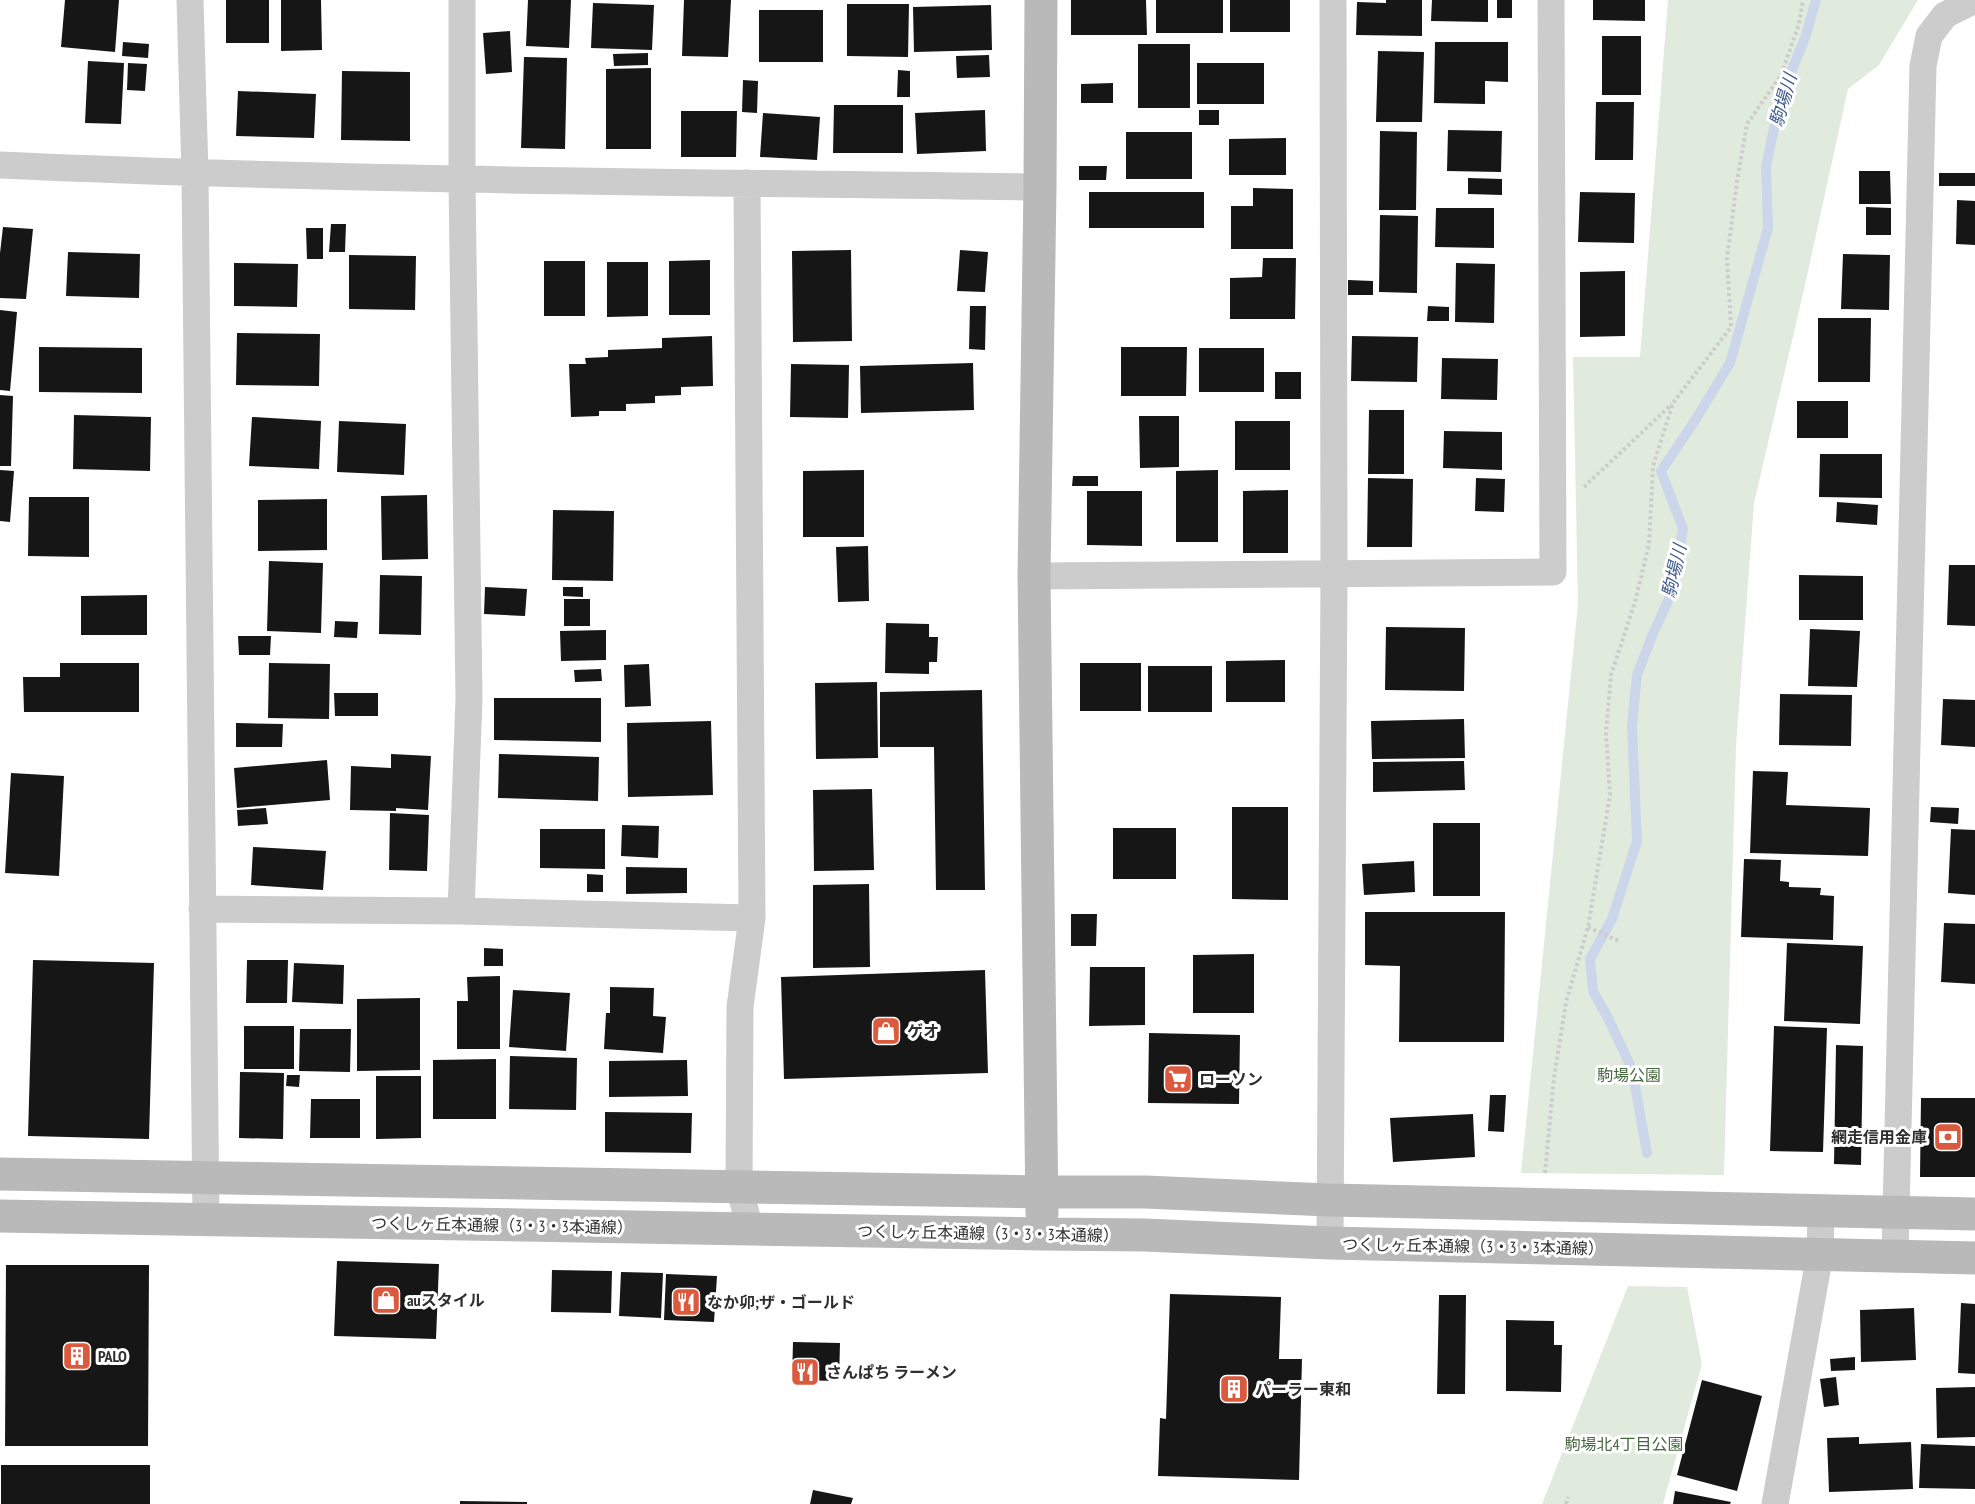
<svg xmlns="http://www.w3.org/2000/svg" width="1975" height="1504" viewBox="0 0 1975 1504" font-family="'PT Sans Narrow','Noto Sans JP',sans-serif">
	<rect width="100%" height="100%" fill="#fff"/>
	<path fill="#e1ebdd" d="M1668 0H1918L1879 65 1848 89 1805 285 1754 503 1736 746 1724 1175 1521 1173 1578 604 1573 357H1640Z
		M1628 1286 1687 1287 1702 1364 1663 1504H1542Z"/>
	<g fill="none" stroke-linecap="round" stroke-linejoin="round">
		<path stroke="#cbd6ea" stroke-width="10" d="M1647 1153 1632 1069 1609 1020 1593 991 1590 959 1612 919 1637 841 1632 725 1637 675 1652 636 1672 592 1683 529 1661 471 1694 422 1730 363 1768 228 1766 167 1780 99 1805 38 1816 0"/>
	</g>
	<path fill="#161616" d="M65 0H119L115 52 61 47Z
		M226 0H269V43H226Z
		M281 0H321L322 50 281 51Z
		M528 0H571L569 48 526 46Z
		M684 0H731L728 57 682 56Z
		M1071 0H1146L1147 35H1071Z
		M1156 0H1223V33H1156Z
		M1230 0H1290V32H1230Z
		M1386 0H1422V36L1356 35 1357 2 1386 3Z
		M1432 0H1488V22L1431 21Z
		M1497 0H1512V18H1497Z
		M1593 0H1645V21L1593 20Z
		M593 3 654 5 652 50 591 48Z
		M847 4H909L908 57 847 56Z
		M991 5 992 50 914 52 913 7Z
		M759 10H823V62H759Z
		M510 31 512 72 486 74 483 33Z
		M1602 36H1641V95H1602Z
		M123 42 149 44 148 58 122 56Z
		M1435 42H1508V82L1485 81V104L1434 103Z
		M1138 44H1190V108H1138Z
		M1378 51 1424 52 1422 122H1376Z
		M648 53V65L614 66 613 54Z
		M989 55 990 77 957 78 956 56Z
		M524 57 567 58 565 149 521 148Z
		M88 61 124 63 121 124 85 123Z
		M128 63 147 64 145 91 127 90Z
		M1197 63H1264V104H1197Z
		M651 68V149H606V69Z
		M898 70 910 71V97H897Z
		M342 71 410 72V141L341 140Z
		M743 80 758 81 757 113 742 112Z
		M1113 83V103H1081V84Z
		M238 91 316 94 314 138 236 136Z
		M1596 102H1634L1633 160H1595Z
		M834 105H903V153H833Z
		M985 110 986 151 917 154 915 113Z
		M1199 110H1219V125H1199Z
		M681 111H737L736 157H681Z
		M763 113 820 117 817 160 760 157Z
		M1448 130 1502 131 1501 172 1447 171Z
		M1380 131 1417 132 1416 210H1379Z
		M1126 132H1192V179H1126Z
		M1286 138V175H1229V139Z
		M1079 166H1107L1106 180H1079Z
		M1859 171H1890L1891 204H1859Z
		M1939 173H1975V186H1939Z
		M1468 178 1502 179V195L1468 194Z
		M1253 188 1293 189V249H1231V206H1253Z
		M1089 192H1204V228H1089Z
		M1580 192 1635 193 1634 243 1578 242Z
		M1957 200 1975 201V245L1956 244Z
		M1866 207 1891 208V235H1866Z
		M1436 208H1494V248L1435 247Z
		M1380 215 1418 216 1417 293 1379 292Z
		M331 224H346L345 252H329Z
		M3 227 33 229 26 299 0 298V253Z
		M306 228H323V259H307Z
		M851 250 852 341 793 342 792 251Z
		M960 250 988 252 985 292 957 291Z
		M68 252 140 254 139 298 66 296Z
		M1843 254 1890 255 1889 310 1841 309Z
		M349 255 416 256 415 310 349 309Z
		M1263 258H1296L1295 319H1230V278L1262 277Z
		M710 260V315H669V261Z
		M544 261H585V316H544Z
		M607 262H648V316L607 317Z
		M234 263 298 264 297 307 234 306Z
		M1456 263 1495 264 1494 323 1455 322Z
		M1625 271V336L1580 337V272Z
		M1348 280 1373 281V295H1348Z
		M970 306H986L985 350 969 349Z
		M1428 306 1449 307V321H1427Z
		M0 310 17 312 10 391 0 390Z
		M1818 318H1871L1870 382H1818Z
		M237 333 320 334 319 386 236 385Z
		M712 336 713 386 681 387V395L655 396V403L626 404V411H599V416L571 417 569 364H586L585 358 608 357V350L662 348V338Z
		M1352 336 1418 337 1417 382 1351 381Z
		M39 347 142 348V393L39 392Z
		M1121 347H1187L1186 396H1121Z
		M1199 348H1264V392H1199Z
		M1442 358 1498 359 1497 400 1441 399Z
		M973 363 974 410 861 413 860 366Z
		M791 364 849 365 848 418 790 417Z
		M1275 372H1301V399H1275Z
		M0 395 13 396 11 466H0Z
		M1797 401H1848V438H1797Z
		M1369 410H1404V474H1368Z
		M74 415 151 417 150 471 73 469Z
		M1139 416H1179V467L1140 468Z
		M252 417 321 421 319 469 249 466Z
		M339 421 406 424 404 475 337 472Z
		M1235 421H1290V470H1235Z
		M1444 431 1502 432V470L1443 468Z
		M1820 454H1882V498L1819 497Z
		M0 470 14 471 10 522 0 521Z
		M864 470V537H803V471Z
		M1218 470V542H1176V471Z
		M1073 476H1098V486H1072Z
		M1368 478 1413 479 1412 547H1367Z
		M1476 478 1505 479 1504 512 1475 511Z
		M1288 490V553H1243V491Z
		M1087 491H1142V546L1087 545Z
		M427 495 428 559 382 560 381 496Z
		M29 497H89V557L28 556Z
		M327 499V550L258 551V500Z
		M1837 502 1878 505 1877 525 1836 522Z
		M553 510 614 511 613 581 552 580Z
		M868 546 869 601 838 602 836 547Z
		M269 561 323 563 321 633 267 631Z
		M1949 565H1975V626L1947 625Z
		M380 575 422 576 421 635 379 634Z
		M1799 575 1863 576V620H1799Z
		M485 587 527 589 525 616 484 614Z
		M563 587H583V597L563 596Z
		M147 595V635H81V596Z
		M564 599H590V626H564Z
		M335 621 358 622 357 638 334 637Z
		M886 623 929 624V637H938L937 662H929V674L885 673Z
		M1386 627 1465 628 1464 691 1385 690Z
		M1810 629 1860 631 1857 687 1808 686Z
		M606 630V660L561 661 560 631Z
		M238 636H271L270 655H239Z
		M1285 660V702H1226V661Z
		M60 663H139V712H24L23 677H60Z
		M269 663 330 664 329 719 268 718Z
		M1080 663H1141V711H1080Z
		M649 664 651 706 625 707 624 665Z
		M1148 666H1212V712H1148Z
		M601 669 602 681 575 682 574 670Z
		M877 682 878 758 816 759 815 683Z
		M982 690 985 890H936L934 747H880V692Z
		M334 693H378V716H335Z
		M1780 694 1852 695 1851 746 1779 745Z
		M494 698H601V742L494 740Z
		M1943 699 1975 700V747L1941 745Z
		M1464 719 1465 758 1372 759 1371 721Z
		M711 721 713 795 628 797 627 723Z
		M236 723 283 724 282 747H236Z
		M391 754 431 756 428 810 396 808V811L350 810 351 766 391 768Z
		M499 754 599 757 598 801 498 798Z
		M327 760 330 800 237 808 234 768Z
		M1464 761 1465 790 1373 792V762Z
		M1753 771 1788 772 1786 805 1870 808 1868 856 1750 853Z
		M11 773 64 776 59 876 5 873Z
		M872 789 874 870 814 871 813 790Z
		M1232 807H1288V900L1232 899Z
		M1931 807 1959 808 1958 824 1930 822Z
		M266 808 268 824 238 826 237 810Z
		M390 813 429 815 427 871 389 870Z
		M1433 823H1480V896H1433Z
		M622 825 659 826 658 858 621 856Z
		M1113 828H1176V879H1113Z
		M540 829H605V869L540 868Z
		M1951 829 1975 830V895L1948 893Z
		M253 847 326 851 323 890 251 885Z
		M1744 859 1781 860 1780 881 1789 882V887L1821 888 1820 895 1834 896 1833 940 1741 937Z
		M1414 861 1415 892 1364 895 1362 864Z
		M626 867 687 868V893L626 894Z
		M587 874 603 875V892H587Z
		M869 884 870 967 813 968V885Z
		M1365 912H1505L1504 1042H1399L1400 966 1365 965Z
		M1071 914H1097L1096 946H1071Z
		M1944 923 1975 924V984L1941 982Z
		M1787 943 1863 946 1860 1024 1784 1021Z
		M484 948 503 949V966H484Z
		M1254 954V1013H1193V955Z
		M33 960 154 963 149 1139 28 1136Z
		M247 960H288L287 1003H246Z
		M294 963 344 965 343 1004 292 1002Z
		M1090 967H1145V1025L1089 1026Z
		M985 970 988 1073 784 1079 781 977Z
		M500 976V1049H457V1001H468L467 977Z
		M610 987 654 988 653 1016 666 1017 663 1053 604 1049 606 1013H610Z
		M513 990 570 993 566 1051 509 1047Z
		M420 998V1070L357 1071V999Z
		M244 1026H294V1069H244Z
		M1774 1026 1827 1028 1823 1152 1770 1151Z
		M300 1029H351L350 1072 299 1071Z
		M1149 1033 1240 1035 1239 1104 1148 1103Z
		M1836 1045 1863 1046 1861 1165 1834 1164Z
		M510 1056 577 1058 576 1110 509 1109Z
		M496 1059V1119H433V1060Z
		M687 1060 688 1096 609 1097V1061Z
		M240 1072 284 1073 283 1139 239 1138Z
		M287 1075H300L299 1087 286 1086Z
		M376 1076H421V1138L376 1139Z
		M1490 1095H1506L1504 1132 1488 1131Z
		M1921 1098H1975V1177H1920Z
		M311 1099H360V1138H310Z
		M605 1112 692 1113 691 1153 605 1152Z
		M1473 1114 1475 1157 1393 1162 1390 1118Z
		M337 1261 439 1264 436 1339 334 1336Z
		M6 1265H149L148 1446H5Z
		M552 1270 612 1271 611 1313 551 1312Z
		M621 1272 663 1273 661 1318 619 1316Z
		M666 1274 717 1276 714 1322 664 1320Z
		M1170 1294 1281 1297 1279 1359H1302L1299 1480 1158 1476 1160 1418 1166 1419Z
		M1439 1295H1466L1465 1394H1437Z
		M1961 1303 1975 1304V1374L1958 1373Z
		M1914 1308 1916 1360 1861 1362 1860 1310Z
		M1506 1320 1554 1321V1345H1562L1561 1392 1506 1391Z
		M793 1342 840 1343 839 1381 792 1380Z
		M1855 1357V1370L1831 1371 1830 1359Z
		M1836 1377 1839 1405 1824 1407 1820 1379Z
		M1702 1380 1762 1396 1737 1491 1677 1475Z
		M1975 1387V1437L1937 1438 1936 1388Z
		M1859 1437V1444L1911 1442 1913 1489 1829 1492 1827 1438Z
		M1921 1444 1975 1446V1489L1919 1488Z
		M1 1465H150V1504H1Z
		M813 1490 853 1498 851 1504H810Z
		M1675 1491 1731 1502 1730 1504H1673Z
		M460 1501 527 1502V1504H460Z"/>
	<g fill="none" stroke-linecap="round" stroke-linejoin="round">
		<path stroke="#ccc" stroke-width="4" stroke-dasharray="3 3" stroke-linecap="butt" d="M1584 487 1672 404
			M1588 927 1619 941
			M1545 1173 1554 1078 1566 1002 1588 927 1610 795 1606 733 1611 675 1635 602 1649 544 1653 466 1673 403 1731 327 1727 259 1737 181 1747 124 1781 75 1799 24 1803 0
			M1566 1504 1568 1497"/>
		<path stroke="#ccc" stroke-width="27" d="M190 0 195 174 206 1220
			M0 165C347 181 693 182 1040 187
			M747 183 752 918 740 1007 739 1186 750 1229
			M1034 576 1553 572 1551 0
			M202 909 461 911 469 699 462 180V0
			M461 911 752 918
			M1330 1243 1334 573 1333 0
			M1895 1255 1923 66 1929 36 1945 15 1975 0
			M1775 1504 1820 1254 1821 1211"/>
		<path stroke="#b9b9b9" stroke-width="33" d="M1041 0 1040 187 1034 576 1042 1213
			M0 1174 1042 1192H1145L1329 1200 1975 1214
			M0 1216 1042 1234 1144 1235 1330 1243 1975 1258"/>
	</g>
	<defs>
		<g id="shop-square" transform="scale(1.5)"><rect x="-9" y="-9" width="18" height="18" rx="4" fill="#db593c" stroke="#fff"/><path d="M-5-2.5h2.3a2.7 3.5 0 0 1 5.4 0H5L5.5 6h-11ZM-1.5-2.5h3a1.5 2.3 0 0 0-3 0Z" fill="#fff"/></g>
		<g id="supermarket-square" transform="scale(1.5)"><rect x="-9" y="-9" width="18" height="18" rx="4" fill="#db593c" stroke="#fff"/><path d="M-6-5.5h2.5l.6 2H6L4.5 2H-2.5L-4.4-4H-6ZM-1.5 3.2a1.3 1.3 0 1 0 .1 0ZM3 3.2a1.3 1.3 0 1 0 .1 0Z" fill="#fff"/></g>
		<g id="bank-square" transform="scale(1.5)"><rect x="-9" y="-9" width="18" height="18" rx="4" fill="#db593c" stroke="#fff"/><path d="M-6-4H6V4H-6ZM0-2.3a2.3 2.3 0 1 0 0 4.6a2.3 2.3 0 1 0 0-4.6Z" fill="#fff"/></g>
		<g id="restaurant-square" transform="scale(1.5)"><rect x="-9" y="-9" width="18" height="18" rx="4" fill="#db593c" stroke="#fff"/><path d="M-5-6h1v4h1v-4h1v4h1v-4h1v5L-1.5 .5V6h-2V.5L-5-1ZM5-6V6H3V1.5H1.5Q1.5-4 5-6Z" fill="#fff"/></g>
		<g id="building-square" transform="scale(1.5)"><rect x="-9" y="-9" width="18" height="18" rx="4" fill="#db593c" stroke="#fff"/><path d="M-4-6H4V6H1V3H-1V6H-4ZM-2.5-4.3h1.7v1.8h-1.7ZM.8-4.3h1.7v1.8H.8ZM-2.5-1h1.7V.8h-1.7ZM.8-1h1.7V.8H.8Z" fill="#fff"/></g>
	</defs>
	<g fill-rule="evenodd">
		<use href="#shop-square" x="886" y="1031"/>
		<use href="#supermarket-square" x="1178" y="1079"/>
		<use href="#bank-square" x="1948" y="1137"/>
		<use href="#shop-square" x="386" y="1300"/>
		<use href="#restaurant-square" x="686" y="1302"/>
		<use href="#building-square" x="77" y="1356"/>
		<use href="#restaurant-square" x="805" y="1372"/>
		<use href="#building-square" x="1234" y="1389"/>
	</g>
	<g text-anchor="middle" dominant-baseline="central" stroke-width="6" stroke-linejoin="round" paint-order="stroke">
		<g font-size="16" font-weight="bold" fill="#2f2f2f" stroke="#fff" text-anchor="start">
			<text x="907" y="1031">ゲオ</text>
			<text x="1199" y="1079">ローソン</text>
			<text x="1927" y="1137" text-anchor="end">網走信用金庫</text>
			<text x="407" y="1300">auスタイル</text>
			<text x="707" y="1302">なか卯;ザ・ゴールド</text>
			<text x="98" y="1356">PALO</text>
			<text x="826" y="1372">さんぱち ラーメン</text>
			<text x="1255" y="1389">パーラー東和</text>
		</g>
		<g font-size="16" fill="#47683f" stroke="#fff">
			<text x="1629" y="1075">駒場公園</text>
			<text x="1624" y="1444">駒場北4丁目公園</text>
		</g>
		<g font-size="16" fill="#2f2f2f" stroke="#fff">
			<text transform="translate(502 1225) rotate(1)">つくしヶ丘本通線（3・3・3本通線）</text>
			<text transform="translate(988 1233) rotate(1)">つくしヶ丘本通線（3・3・3本通線）</text>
			<text transform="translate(1473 1246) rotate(1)">つくしヶ丘本通線（3・3・3本通線）</text>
		</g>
		<g font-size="18" font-style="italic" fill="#415c8c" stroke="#fff">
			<text transform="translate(1783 100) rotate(-74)">駒場川</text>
			<text transform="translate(1674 571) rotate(-77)">駒場川</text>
		</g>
	</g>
</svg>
